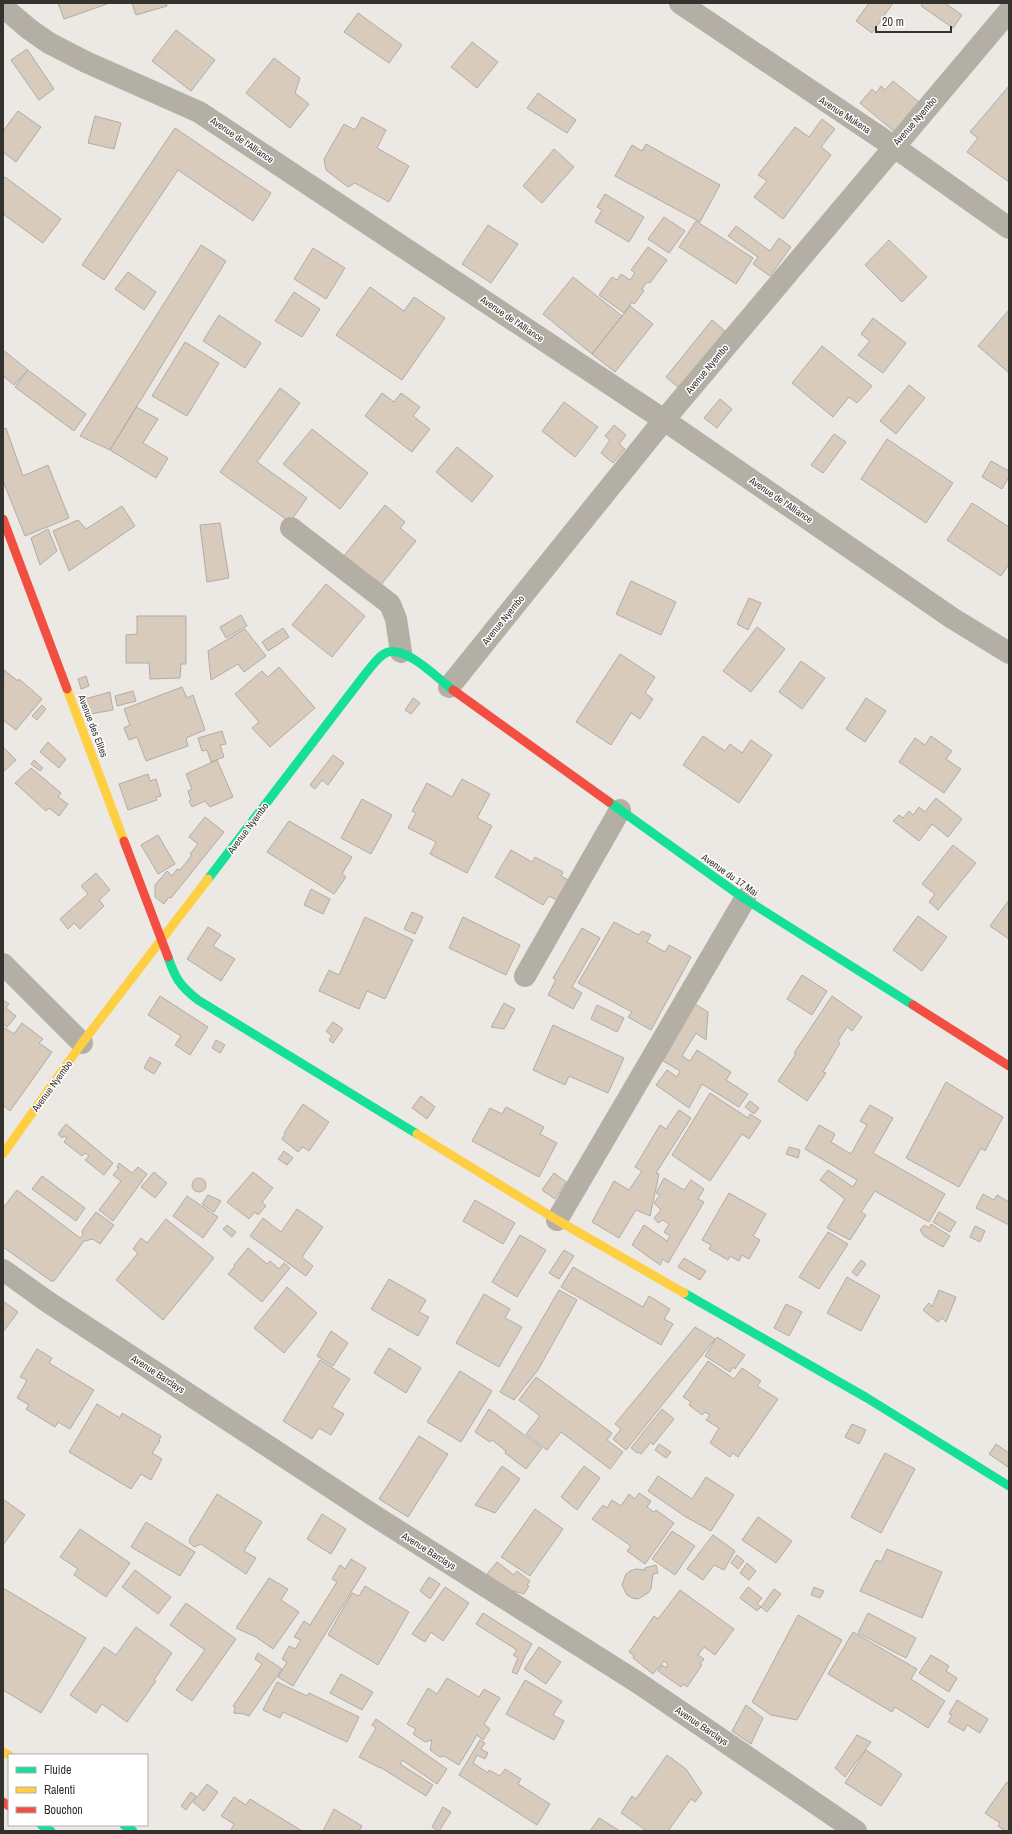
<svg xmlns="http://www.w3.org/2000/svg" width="1012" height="1834" viewBox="0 0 1012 1834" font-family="'Archivo Narrow',sans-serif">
	<rect width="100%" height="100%" fill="#ece8e4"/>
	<path fill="#d9cbbb" stroke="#afaca9" d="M58 3H107V4L64 19Z
		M132 3H166L167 6 136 15Z
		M869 3H893L872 33 856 21Z
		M923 3H945L962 15 953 28 921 6Z
		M358 13 402 45 389 63 344 32Z
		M176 30 215 60 191 91 152 61Z
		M472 42 498 62 477 88 451 67Z
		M27 49 54 89 39 100 11 60Z
		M274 58 300 78 295 93 309 104 290 128 246 93Z
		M893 81 920 103 896 133 860 103 872 89 876 93 881 86 885 90Z
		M1009 86V182L967 152 978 138 970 132Z
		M538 93 576 120 567 133 527 108Z
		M18 111 41 127 16 162 3 152V131Z
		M95 116 121 123 114 149 88 143Z
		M362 117 386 130 377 148 409 166 389 202 355 183 348 187 326 170 324 159 344 124 355 130Z
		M822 119 835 129 821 147 831 155 783 219 754 197 767 181 758 175 795 127 809 137Z
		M175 128 271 193 253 221 178 170 104 280 82 265Z
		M646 144 720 185 700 222 615 176 632 145 642 151Z
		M554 149 574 167 542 203 523 186Z
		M5 177 61 219 43 243 3 214V179Z
		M605 194 644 217 629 242 595 222 602 210 597 207Z
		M664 217 685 231 669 253 648 239Z
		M696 221 753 258 736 284 679 247Z
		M488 225 518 244 491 283 462 264Z
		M736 226 770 251 779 238 791 247 770 276 753 264 758 257 728 236Z
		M889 240 927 277 902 302 865 265Z
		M201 245 226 261 110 450 80 436Z
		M648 247 667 260 650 283 647 282 642 289 644 291 634 304 632 302 624 313 599 295 612 277 617 280 621 274 630 280 635 273 631 270Z
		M313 248 345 268 326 299 294 279Z
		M128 272 156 292 144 310 115 289Z
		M573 277 622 316 592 354 543 314Z
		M370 287 404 311 414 297 445 318 402 380 336 335Z
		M294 292 320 309 302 337 275 321Z
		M630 306 653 324 615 372 592 354Z
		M1009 310V373L978 346Z
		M219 315 261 343 245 368 203 341Z
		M873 318 906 343 883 373 858 355 870 341 861 334Z
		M712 320 725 331 679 388 666 377Z
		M185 342 219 363 187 416 152 396Z
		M822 346 872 386 857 403 849 397 833 417 792 383Z
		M3 350 28 370 14 385 3 376Z
		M28 370 86 414 74 431 15 387Z
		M909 385 925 398 896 434 880 421Z
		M280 388 300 403 257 462 307 498 290 522 220 472Z
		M382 393 394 402 401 393 420 407 413 416 430 429 412 452 365 416Z
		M720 399 732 409 717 428 704 418Z
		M564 402 598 427 575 457 542 431Z
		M136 407 158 419 143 443 168 458 156 478 110 450Z
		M614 425 626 435 619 444 625 449 613 463 601 453 610 440 605 436Z
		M6 428 23 476 48 465 69 518 25 536 3 481V429Z
		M312 429 368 473 340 509 283 464Z
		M834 434 846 442 823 473 811 465Z
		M887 439 953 483 926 523 861 479Z
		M457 447 493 476 472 502 436 472Z
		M991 461 1009 471V477L1002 489 982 477Z
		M972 503 1009 527V564L1001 576 947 540Z
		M385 505 405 522 400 528 416 541 380 586 343 557Z
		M122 506 135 526 69 571 53 531 78 520 86 529Z
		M220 523 229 578 207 582 200 525Z
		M48 529 57 551 40 565 31 538Z
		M631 581 676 602 661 635 616 614Z
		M326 584 365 616 332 657 292 625Z
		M749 598 761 603 748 630 737 624Z
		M241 615 247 626 226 638 220 627Z
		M137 616H186V664H181L180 678 150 679 149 663H126V635L137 634Z
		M757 627 785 649 751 692 723 671Z
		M283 628 289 637 268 651 262 642Z
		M245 629 266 656 244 672 238 664 211 680 208 651Z
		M620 654 655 677 645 693 653 699 640 719 631 713 611 745 576 722Z
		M801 661 825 678 802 709 779 692Z
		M279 667 315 708 270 747 252 728 259 722 235 694 262 671 268 677Z
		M4 670 18 681 19 679 42 699 16 730 3 720Z
		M86 676 89 686 81 689 78 679Z
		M182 687 187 698 193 695 205 730 186 738 188 746 146 761 137 737 129 740 124 728 130 725 124 709Z
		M133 691 136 701 117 706 115 696Z
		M110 692 113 710 90 714 85 699Z
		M413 698 420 703 411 714 405 710Z
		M866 698 886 711 865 742 846 729Z
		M42 705 46 709 37 720 32 716Z
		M222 731 226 744 220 745 224 757 211 762 207 750 202 751 198 738Z
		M703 736 725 751 730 744 742 753 751 740 772 755 739 803 683 765Z
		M931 736 952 751 946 759 961 769 944 793 899 762 915 738 925 745Z
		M48 742 66 759 59 768 40 752Z
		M3 747 16 760 3 772Z
		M333 755 344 763 328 785 322 780 315 789 310 785Z
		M34 760 43 768 40 771 31 764Z
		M217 760 233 797 210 807 205 801 192 807 189 801 191 800 188 791 192 789 186 774Z
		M31 768 61 793 58 797 68 804 59 816 49 808 46 811 15 783Z
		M148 774 150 781 156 779 161 796 156 797 157 800 128 810 119 784Z
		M462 779 490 794 477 818 492 826 467 873 430 854 436 842 408 828 416 813 412 811 427 783 452 797Z
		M936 798 962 819 948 837 932 824 919 841 893 821 899 815 903 818 909 811 913 815 919 807 925 812Z
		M362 799 392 815 371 854 341 838Z
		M205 817 224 832 171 898 169 897 164 904 155 897V885L167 871 172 876 177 869 180 870 192 855 190 854 198 844 189 837Z
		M289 821 352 857 342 874 346 877 334 894 267 852Z
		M158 835 175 864 158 874 141 845Z
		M953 845 976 863 938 910 929 902 935 894 922 884Z
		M511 850 532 862 535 857 563 872 561 876 574 883 563 904 549 896 543 905 495 877Z
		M96 873 110 890 99 900 104 906 80 929 74 923 68 929 60 919 88 894 81 886Z
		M311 889 330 899 323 914 304 905Z
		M1009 900V939L990 926Z
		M412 912 423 917 415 934 404 929Z
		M918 916 947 937 922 971 893 950Z
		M365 917 413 940 385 999 367 991 359 1009 319 991 329 970 339 975Z
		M463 917 520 945 506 975 449 948Z
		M614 922 639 935 642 931 651 935 647 942 665 952 669 945 691 957 651 1030 628 1017 632 1012 578 983Z
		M208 927 221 935 213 946 235 959 221 981 187 959Z
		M582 928 600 938 572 987 582 993 573 1009 548 995 556 980 553 978Z
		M802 975 827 991 812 1015 787 999Z
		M160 996 208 1027 190 1055 175 1045 181 1036 148 1015Z
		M832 996 862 1017 852 1031 847 1027 838 1041 840 1043 823 1072 826 1073 807 1101 778 1081 796 1054 794 1053Z
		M3 1000 9 1004 6 1008 16 1016 7 1027 3 1024Z
		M504 1003 515 1009 504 1029 491 1027Z
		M695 1004 708 1012 706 1040 696 1033 682 1056 690 1061 697 1050 731 1072 726 1080 748 1094 739 1107 702 1084 689 1108 656 1085 667 1070 677 1077 680 1071 663 1061Z
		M597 1005 624 1018 617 1032 591 1019Z
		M333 1022 343 1029 333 1043 329 1040 332 1036 326 1031Z
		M22 1023 43 1039 39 1043 52 1052 10 1111 3 1105V1030L5 1028 14 1034Z
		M553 1025 624 1058 608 1093 569 1076 565 1085 533 1070Z
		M216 1040 225 1045 220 1053 212 1048Z
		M150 1057 161 1063 154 1074 144 1068Z
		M946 1082 1003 1117 985 1151 981 1148 959 1187 906 1158Z
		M710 1093 748 1118 750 1114 761 1121 749 1139 742 1134 710 1181 672 1155Z
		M421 1096 435 1107 427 1119 412 1108Z
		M750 1101 759 1108 754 1114 745 1107Z
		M303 1104 329 1122 309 1151 303 1147 298 1152 282 1139 285 1134 284 1133Z
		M870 1105 893 1118 873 1153 945 1194 929 1222 875 1191 861 1212 866 1215 850 1240 827 1228 845 1199 820 1180 828 1170 853 1187 857 1180 805 1149 819 1125 835 1134 831 1142 851 1154 867 1125 860 1121Z
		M506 1107 544 1127 540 1134 557 1143 539 1177 472 1141 490 1108 502 1114Z
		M679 1110 691 1118 656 1173 659 1174 650 1216 636 1210 619 1238 592 1222 614 1181 629 1190 631 1187 642 1171 635 1167 660 1125 666 1129Z
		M66 1124 113 1163 104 1175 85 1160 89 1156 85 1153 82 1156 64 1142 67 1138 64 1136 62 1138 58 1134Z
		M789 1147 800 1150 798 1158 786 1154Z
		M284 1151 293 1158 287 1165 278 1159Z
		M119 1163 132 1173 138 1167 147 1174 113 1221 99 1210 121 1181 113 1175 119 1168 117 1167Z
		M154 1172 167 1183 155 1198 141 1187Z
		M253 1172 273 1188 262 1202 266 1206 258 1215 255 1212 249 1219 227 1202Z
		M554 1173 566 1182 555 1199 542 1190Z
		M42 1176 85 1208 76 1221 32 1189Z
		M192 1185a7 7 0 1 1 14 0a7 7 0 1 1-14 0Z
		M664 1178 684 1190 691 1180 704 1189 698 1199 704 1202 668 1263 663 1259 660 1265 632 1245 644 1225 667 1241 670 1236 664 1232 669 1224 663 1220 658 1223 654 1218 661 1210 654 1203 660 1195 656 1193Z
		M17 1190 80 1238 83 1235 82 1231 96 1212 114 1225 100 1244 93 1239 84 1241 54 1281H51L3 1247V1208Z
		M729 1193 766 1214 753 1236 760 1240 749 1259 742 1255 739 1261 730 1256 728 1260 709 1249 711 1245 702 1240Z
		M983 1194 994 1200 997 1195 1009 1202V1225L976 1208Z
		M208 1195 221 1201 214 1212 202 1204Z
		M187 1196 218 1217 203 1238 173 1216Z
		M475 1200 515 1223 503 1244 463 1221Z
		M297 1209 323 1227 302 1257 313 1266 306 1276 250 1236 263 1218 281 1232Z
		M939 1212 956 1222 950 1232 933 1222Z
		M166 1219 214 1258 163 1320 116 1280 138 1253 133 1249 141 1238 147 1243Z
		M931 1224 950 1236 943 1247 924 1236 920 1230 924 1225 929 1228Z
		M227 1225 236 1232 232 1237 223 1229Z
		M975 1226 985 1231 980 1242 970 1237Z
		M828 1232 848 1244 819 1289 799 1277Z
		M520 1235 546 1250 517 1297 492 1282Z
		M248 1248 267 1264 270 1261 279 1269 284 1263 290 1268 262 1302 228 1274 235 1266 234 1265Z
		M564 1250 574 1256 559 1279 549 1273Z
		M684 1258 706 1271 700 1280 678 1267Z
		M861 1260 866 1264 857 1276 852 1272Z
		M573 1267 643 1307 649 1296 670 1309 664 1319 673 1324 661 1345 561 1287Z
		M847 1277 880 1296 861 1331 827 1313Z
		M389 1279 426 1300 419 1312 429 1317 418 1336 371 1309Z
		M287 1287 317 1313 284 1353 254 1328Z
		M559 1290 577 1300 538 1370 514 1400 500 1392Z
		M939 1290 956 1297 946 1322 942 1318 938 1322 923 1310 929 1303 932 1307Z
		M484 1294 510 1309 505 1318 522 1327 499 1367 456 1343Z
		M3 1301 18 1312 3 1332Z
		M786 1304 802 1312 789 1336 774 1328Z
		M695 1327 715 1339 626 1450 613 1439 621 1429 615 1424Z
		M331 1331 348 1343 333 1366 317 1356Z
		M717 1337 745 1355 735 1369 733 1367 730 1372 705 1356Z
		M389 1348 421 1368 406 1393 374 1373Z
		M37 1349 52 1358 49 1363 94 1390 70 1429 58 1422 55 1427 26 1409 29 1405 17 1398 27 1380 20 1377Z
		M320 1360 350 1379 332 1407 344 1414 331 1435 319 1428 312 1439 283 1421Z
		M708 1361 734 1379 742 1368 761 1381 757 1386 778 1399 738 1457 733 1453 730 1457 710 1443 719 1428 706 1420 710 1415 705 1412 702 1415 689 1405 691 1402 683 1397Z
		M460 1371 492 1391 461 1442 427 1422Z
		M536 1377 612 1433 607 1440 623 1452 610 1469 561 1432 547 1450 526 1434 540 1416 519 1400Z
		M97 1404 120 1418 122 1413 161 1436 159 1440 160 1441 152 1453 162 1459 151 1480 141 1474 131 1489 69 1452Z
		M489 1409 542 1448 526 1469 505 1453 506 1451 492 1440 490 1442 475 1432Z
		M662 1409 674 1419 653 1445 651 1442 641 1454 638 1452 637 1453 631 1448Z
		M852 1424 866 1430 859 1444 845 1437Z
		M419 1436 448 1454 408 1517 379 1499Z
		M659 1444 671 1452 666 1458 655 1450Z
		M996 1444 1009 1453 1008 1467 989 1454Z
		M885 1453 915 1469 881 1533 851 1517Z
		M502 1466 520 1479 495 1513 475 1505Z
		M584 1466 600 1478 577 1510 561 1497Z
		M658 1476 692 1499 706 1477 734 1495 711 1531 686 1517 648 1491Z
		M639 1493 651 1501 647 1507 654 1512 656 1510 674 1523 645 1564 627 1551 631 1546 592 1519 603 1505 607 1508 612 1500 621 1506 629 1494 635 1499Z
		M217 1494 262 1522 244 1551 256 1558 246 1574 201 1544 194 1547 189 1542 190 1538Z
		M3 1499 25 1515 3 1545Z
		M535 1509 563 1529 530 1576 501 1557Z
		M322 1514 346 1529 331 1554 307 1539Z
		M758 1517 792 1541 776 1563 742 1540Z
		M146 1522 195 1552 180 1576 131 1547Z
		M80 1529 130 1563 106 1597 74 1575 78 1569 60 1557Z
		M672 1531 695 1546 675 1575 652 1559Z
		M713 1535 735 1551 724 1570 714 1565 703 1580 687 1569Z
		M887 1549 942 1572 922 1618 860 1591 876 1560 881 1562Z
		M737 1555 744 1561 738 1569 731 1563Z
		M351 1559 366 1568 293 1686 278 1677 287 1662 282 1659 289 1646 295 1649 301 1640 294 1637 304 1621 310 1625 337 1582 332 1579 340 1565 345 1569Z
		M497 1562 514 1575 517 1571 530 1581 527 1585 529 1586 524 1594 506 1589 487 1574Z
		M747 1563 756 1571 749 1580 740 1573Z
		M656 1565 658 1573 653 1574 651 1589 648 1593 638 1599 632 1598 627 1595 622 1585 626 1574 630 1571 636 1569 645 1570V1568Z
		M135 1570 171 1597 158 1614 122 1587Z
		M429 1577 440 1584 430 1599 420 1591Z
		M269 1578 288 1589 281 1600 299 1612 273 1649 256 1637 236 1628Z
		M365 1586 409 1612 378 1665 328 1635 352 1593 359 1596Z
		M445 1587 469 1603 443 1641 431 1632 425 1642 412 1634Z
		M748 1587 762 1598 757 1604 761 1607 757 1611 740 1598Z
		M814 1587 824 1591 820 1598 811 1595Z
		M3 1588 86 1638 41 1713 3 1690Z
		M774 1589 781 1594 767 1612 761 1607Z
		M680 1590 734 1629 715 1655 704 1647 698 1655 704 1659 700 1664 702 1665 687 1687 683 1684 681 1687 658 1671 662 1665 666 1668 668 1664 664 1661 653 1674 633 1658 634 1656 629 1652 654 1616 658 1619Z
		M186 1603 236 1639 192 1701 176 1690 205 1650 170 1625Z
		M483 1613 532 1644 525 1656 517 1674 512 1672 518 1658 513 1655 517 1650 476 1624Z
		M868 1613 916 1638 906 1658 858 1633Z
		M798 1615 842 1640 797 1720 771 1715 752 1702Z
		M136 1627 172 1653 154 1680 156 1681 127 1722 102 1704 96 1713 70 1695 104 1647 116 1655Z
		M853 1632 917 1669 911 1679 945 1701 928 1728 895 1707 892 1712 828 1674Z
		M539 1647 561 1662 546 1684 524 1669Z
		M258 1653 282 1669 249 1716 244 1714 234 1713 235 1707 233 1706 262 1664 255 1659Z
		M931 1655 949 1666 946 1671 957 1678 949 1692 919 1673Z
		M341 1674 373 1692 362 1710 330 1693Z
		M447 1678 479 1697 484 1689 500 1698 484 1724 490 1729 483 1740 477 1735 459 1765 444 1756 440 1757 430 1750 432 1740 425 1742 413 1734 416 1729 407 1724 428 1688 437 1694Z
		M525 1680 562 1701 553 1715 564 1721 554 1740 506 1714Z
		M277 1682 307 1696 309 1693 359 1717 347 1742 283 1712 280 1718 263 1710Z
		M957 1700 988 1719 980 1733 967 1725 964 1731 948 1722 952 1715 949 1714Z
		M746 1705 763 1718 751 1744 732 1731Z
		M376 1719 447 1769 437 1784 402 1760 400 1764 433 1785 426 1796 380 1767V1768L359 1757 376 1728 372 1725Z
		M857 1735 871 1742 845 1777 835 1768Z
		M480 1740 485 1743 481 1749 488 1753 485 1759 477 1755 473 1763 488 1773 489 1770 500 1776 505 1769 521 1779 518 1784 550 1804 537 1825 459 1775Z
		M866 1750 902 1774 881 1806 845 1783Z
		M667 1755 686 1769 702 1793 695 1802 691 1799 668 1831H647L621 1813 632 1796 636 1799Z
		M1007 1782 1009 1783V1831H1005L998 1826 1000 1823 985 1813Z
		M207 1784 218 1792 204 1811 193 1802Z
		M191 1792 196 1796 186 1810 181 1806Z
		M234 1797 246 1805 250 1799 302 1831H233L231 1830 234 1824 221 1816Z
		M443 1807 451 1812 439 1831 432 1827Z
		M334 1809 362 1826 359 1831H323Z
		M599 1818 620 1831H590Z"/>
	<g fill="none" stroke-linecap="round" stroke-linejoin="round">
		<path stroke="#b4afa5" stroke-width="22" d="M680 3 893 146 1009 228
			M3 7 29 29 49 43 86 62 199 112 664 420 952 618 1009 653
			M291 528 390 604 396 619 401 652
			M449 687 664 420 1009 11
			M3 964 82 1043
			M525 976 620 810
			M557 1220 745 899
			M3 1270 48 1302 373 1515 637 1682 856 1831"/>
		<path stroke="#16e098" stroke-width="9" d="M609 802 745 899 913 1005
			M208 879 366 673C372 666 379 655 388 652 408 647 438 679 453 690
			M168 957C175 978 180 986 198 1000L417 1134
			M684 1293 867 1398 1009 1486
			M41 1825 51 1831
			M124 1825 133 1831"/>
		<path stroke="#ffcf43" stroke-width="9" d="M67 689 124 841
			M417 1134 557 1220 684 1293
			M3 1154 82 1043 208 879
			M3 1752 9 1755"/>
		<path stroke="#f24e42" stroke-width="9" d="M3 519 67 689
			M453 690 609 802
			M124 841 168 957
			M913 1005 1009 1066
			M3 1802 9 1806"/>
	</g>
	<g text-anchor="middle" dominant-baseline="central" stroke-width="3" stroke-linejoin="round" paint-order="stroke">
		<g font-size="10" fill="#34322f" stroke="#fff">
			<text transform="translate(845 115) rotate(33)">Avenue Mukena</text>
			<text transform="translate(915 121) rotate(-49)">Avenue Nyembo</text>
			<text transform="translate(242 140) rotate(34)">Avenue de l'Alliance</text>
			<text transform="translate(512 319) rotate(34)">Avenue de l'Alliance</text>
			<text transform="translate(707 369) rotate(-50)">Avenue Nyembo</text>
			<text transform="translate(781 500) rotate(34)">Avenue de l'Alliance</text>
			<text transform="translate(503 620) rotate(-51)">Avenue Nyembo</text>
			<text transform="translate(93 726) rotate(69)">Avenue des Elites</text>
			<text transform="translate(248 828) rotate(-53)">Avenue Nyembo</text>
			<text transform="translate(730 875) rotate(35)">Avenue du 17 Mai</text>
			<text transform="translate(52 1086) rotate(-54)">Avenue Nyembo</text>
			<text transform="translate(158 1374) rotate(33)">Avenue Barclays</text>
			<text transform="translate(429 1551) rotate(32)">Avenue Barclays</text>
			<text transform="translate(702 1726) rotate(34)">Avenue Barclays</text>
		</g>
	</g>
	<rect width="1012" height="1834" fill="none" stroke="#34322f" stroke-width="8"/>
	<rect x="8" y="1754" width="140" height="72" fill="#ffffff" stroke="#aeadac"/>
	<rect x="16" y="1767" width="20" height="6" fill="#16e098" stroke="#aeadac"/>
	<text x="44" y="1774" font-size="12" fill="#34322f">Fluide</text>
	<rect x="16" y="1787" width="20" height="6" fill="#ffcf43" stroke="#aeadac"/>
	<text x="44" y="1794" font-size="12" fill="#34322f">Ralenti</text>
	<rect x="16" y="1807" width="20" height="6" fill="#f24e42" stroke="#aeadac"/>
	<text x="44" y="1814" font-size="12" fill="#34322f">Bouchon</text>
	<path d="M876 26v6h75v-6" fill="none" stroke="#34322f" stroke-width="2"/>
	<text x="882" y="26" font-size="12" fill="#34322f" stroke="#ffffff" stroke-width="3" paint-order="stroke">20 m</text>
</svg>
